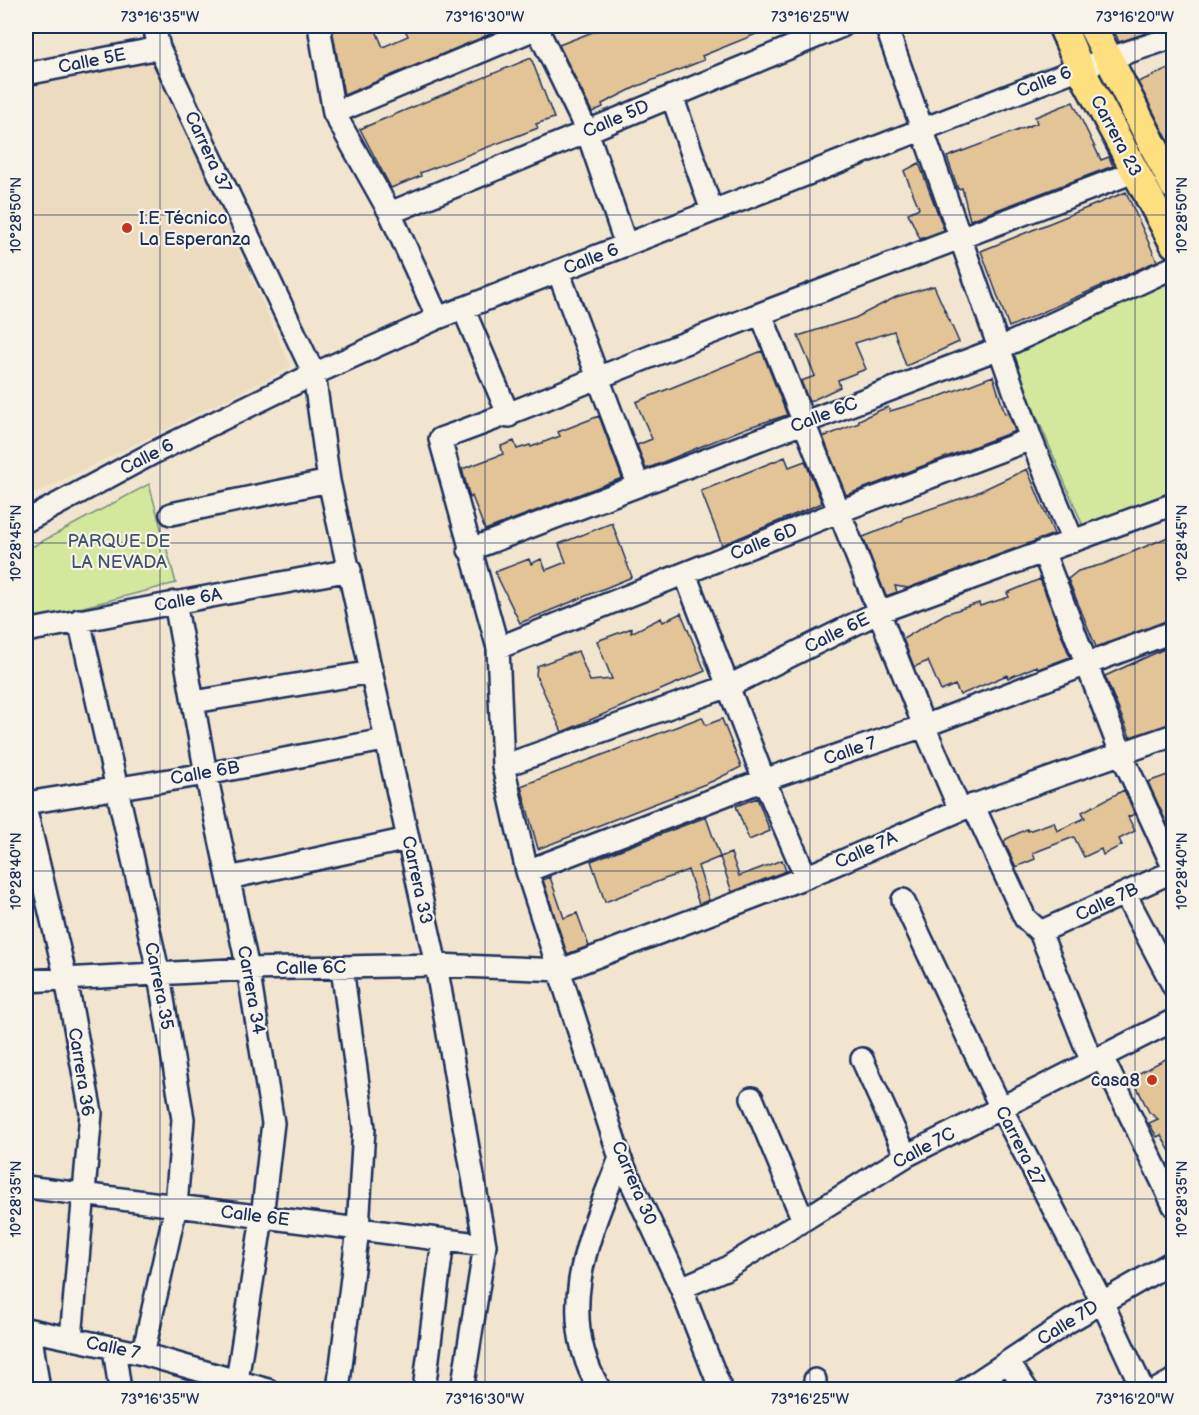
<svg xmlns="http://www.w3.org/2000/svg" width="1199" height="1415" viewBox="0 0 1199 1415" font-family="'Balsamiq Sans',sans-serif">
	<rect width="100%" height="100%" fill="#f1e5cf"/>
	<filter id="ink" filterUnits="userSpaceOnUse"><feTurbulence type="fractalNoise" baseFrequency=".0167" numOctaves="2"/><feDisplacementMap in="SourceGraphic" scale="12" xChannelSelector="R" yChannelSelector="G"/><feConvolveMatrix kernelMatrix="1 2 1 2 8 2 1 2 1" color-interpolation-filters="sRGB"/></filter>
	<g filter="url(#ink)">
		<path fill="#ecdbbe" d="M154 61 291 367 26 498V88Z"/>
		<path fill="#d3e89d" stroke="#778c7e" stroke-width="1.5" d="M1173 270V491L1083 526 1005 341Z
			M149 484 176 583 26 622V550Z"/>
		<path fill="#e2c496" stroke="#1b2f5e" stroke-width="1.5" d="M341 26H374L383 47 408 36 403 26H510L344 95 332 29Z
			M608 26H776L702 56 704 60 638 86 602 104 603 107 592 112 559 45Z
			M1112 26H1168L1119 42Z
			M531 58 554 118 536 124 538 128 420 173 421 176 391 188 360 129Z
			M1173 67V150L1138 82Z
			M1073 102 1101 160 1109 157 1113 166 970 220 962 188 958 189 947 157 1037 123 1035 117Z
			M919 163 944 230 920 239 908 213 919 208 904 171Z
			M1126 192 1157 261 1009 327 981 251Z
			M934 286 959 342 906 366 894 331 855 343 866 369 838 380 840 387 809 402 801 381 815 376 798 336 855 318 896 297Z
			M762 351 787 415 746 428 646 469 637 445 652 439 636 402Z
			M993 376 1005 414 1008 413 1015 431 846 495 823 437 859 423V420L878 411 888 407 890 411 938 397Z
			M599 416 622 478 485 530 472 496 470 498 462 469 503 454 501 446 514 441 517 449 530 445 531 447 560 436 558 432Z
			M785 457 789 467 805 461 822 503 722 545 701 491Z
			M1027 469 1054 534 908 588 895 586 897 592 886 596 863 537 889 527 903 520V518L974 494Z
			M612 523 632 577 520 623 495 572 529 559 531 564 541 559 546 570 566 562 559 544Z
			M1173 535V619L1096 647 1068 579 1078 571 1104 564Z
			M1040 579 1070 657 1038 669 1037 666 1008 678 1007 675 960 695 955 685 941 691 928 661 914 667 903 639 945 614 979 603 980 606 1009 597 1007 593Z
			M681 613 705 671 562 732 536 675 537 666 578 651 590 681 612 679 597 641 632 628 631 633 661 618 663 622Z
			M1173 645V723L1130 737 1105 676Z
			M702 717 706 725 722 719 741 767 713 781 538 849 521 786Z
			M1173 773V837L1148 782Z
			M1124 790 1135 814 1128 817 1135 831 1119 839 1122 845 1103 855 1101 849 1084 857 1074 837 1033 853 1035 859 1016 867 1004 842 1006 839 1027 829 1028 831 1054 822 1057 831 1085 818 1082 812Z
			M757 798 770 831 749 840 736 806Z
			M706 817 720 857 698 866 709 900 699 904 688 870 605 902 591 861Z
			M731 853 739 876 782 860 786 871 732 892 720 857Z
			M550 877 564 918 577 913 589 946 567 954 543 880Z
			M1173 1055V1157L1161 1135 1157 1137 1149 1123 1158 1119 1149 1112 1132 1077Z"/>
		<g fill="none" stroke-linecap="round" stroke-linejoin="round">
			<g stroke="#1b2f5e" stroke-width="26">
				<path id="minor" d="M154 26 159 48 314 374 329 481 436 965 485 1245 462 1390
					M319 26 334 113 390 213 438 318
					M536 26 587 131 626 245
					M886 26 1031 439 1072 539
					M26 74 159 48
					M672 96 712 211
					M334 113 542 26
					M390 213 842 26
					M558 271 638 484
					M463 308 509 416
					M761 314 924 726 960 810
					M171 514 329 481
					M26 521 153 453 314 374 438 318 1080 68 1174 37
					M469 550 1000 348 1174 267
					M1043 551 1121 753 1174 869
					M685 574 764 780 806 877
					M175 602 206 774 248 969 273 1123 262 1217 237 1381
					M79 620 159 975 183 1119 176 1206 143 1354
					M26 631 350 570
					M498 648 838 512 1031 439
					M194 702 372 672
					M503 766 729 686 879 612 1174 504
					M26 803 206 774 384 740
					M973 805 1025 918 1040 932 1091 1060
					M26 811 66 979 91 1113 71 1338
					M527 871 764 780 924 726 1174 631
					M229 878 408 839
					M1125 894 1174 987
					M903 900 1001 1108 1102 1302 1143 1390
					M1040 932 1174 871
					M26 981 248 969 436 965 561 970 806 877 960 810 1174 735
					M1102 1057 1174 1206
					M862 1059 906 1156
					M752 1098 803 1220
					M26 1187 485 1245
					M681 1288 725 1269 906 1156 1174 1020
					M26 1329 143 1354 268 1390
					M30 1330 39 1390
					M114 1348 120 1390
					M1008 1362 1027 1390
					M338 1390 358 1229 364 1128 342 968
					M424 1390 443 1240
					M600 1390C553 1312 590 1234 620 1158
					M721 1390 681 1288 620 1158 527 871 503 766 498 648 440 439C521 411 600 376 680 345 831 286 983 229 1134 172
					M815 1390V1380
					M965 1390 1068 1322 1174 1261
					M1156 1390 1174 1380"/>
			</g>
			<g stroke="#1b2f5e" stroke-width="32">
				<path id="major" d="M1062 26 1080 68 1174 244
					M1092 26 1174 186"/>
			</g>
			<use href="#minor" stroke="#f7f3e8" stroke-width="21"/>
			<use href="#major" stroke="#fedf80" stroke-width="27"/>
		</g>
	</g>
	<path fill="none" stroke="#1b2f5e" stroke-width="1.5" stroke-opacity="0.45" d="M160 26V1390M485 26V1390M810 26V1390M1135 26V1390M26 215H1174M26 543H1174M26 871H1174M26 1199H1174"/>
	<g fill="#c8321e" stroke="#f7f3e8" stroke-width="2">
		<circle cx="127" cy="228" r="6"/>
		<circle cx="1152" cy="1080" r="6"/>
	</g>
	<g text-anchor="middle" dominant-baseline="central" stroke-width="4.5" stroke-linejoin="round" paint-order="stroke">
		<g font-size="18" fill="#1b2f5e" stroke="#f7f3e8">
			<text transform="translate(92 61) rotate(-11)">Calle 5E</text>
			<text transform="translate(1044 82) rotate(-21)">Calle 6</text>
			<text transform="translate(616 119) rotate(-23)">Calle 5D</text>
			<text transform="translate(1116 136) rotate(62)">Carrera 23</text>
			<text transform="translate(208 152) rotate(65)">Carrera 37</text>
			<text transform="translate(591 259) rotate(-21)">Calle 6</text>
			<text transform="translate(824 415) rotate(-21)">Calle 6C</text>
			<text transform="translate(147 457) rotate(-27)">Calle 6</text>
			<text transform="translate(764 542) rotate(-22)">Calle 6D</text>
			<text transform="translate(188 600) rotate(-10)">Calle 6A</text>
			<text transform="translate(837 633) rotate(-26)">Calle 6E</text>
			<text transform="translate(850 751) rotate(-19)">Calle 7</text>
			<text transform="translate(205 773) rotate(-10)">Calle 6B</text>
			<text transform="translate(866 850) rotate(-24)">Calle 7A</text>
			<text transform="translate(417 880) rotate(78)">Carrera 33</text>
			<text transform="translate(1107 902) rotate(-25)">Calle 7B</text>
			<text transform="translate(311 968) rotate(-1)">Calle 6C</text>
			<text transform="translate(159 986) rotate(79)">Carrera 35</text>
			<text transform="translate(251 990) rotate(80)">Carrera 34</text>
			<text transform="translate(81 1072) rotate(81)">Carrera 36</text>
			<text transform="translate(1020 1146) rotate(63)">Carrera 27</text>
			<text transform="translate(924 1148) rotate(-28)">Calle 7C</text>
			<text transform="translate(634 1183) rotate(67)">Carrera 30</text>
			<text transform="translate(255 1216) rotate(7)">Calle 6E</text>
			<text transform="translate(1068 1323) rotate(-32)">Calle 7D</text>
			<text transform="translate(113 1348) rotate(12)">Calle 7</text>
		</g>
		<g font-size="18" fill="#1b2f5e" stroke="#f7f3e8" text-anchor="start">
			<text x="139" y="218">I.E Técnico<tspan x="139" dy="21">La Esperanza</tspan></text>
			<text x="1140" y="1080" text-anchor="end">casa8</text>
		</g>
		<g font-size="18" fill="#40546b" stroke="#f7f3e8">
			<text x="119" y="541">PARQUE DE<tspan x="119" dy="21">LA NEVADA</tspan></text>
		</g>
	</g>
	<rect width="1199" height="1415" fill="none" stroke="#f7f3e8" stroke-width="66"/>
	<rect x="33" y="33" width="1133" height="1349" fill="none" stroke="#1b2f5e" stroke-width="2"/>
	<g font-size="15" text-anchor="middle" fill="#1b2f5e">
		<text x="160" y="22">73°16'35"W</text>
		<text x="485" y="22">73°16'30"W</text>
		<text x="810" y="22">73°16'25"W</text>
		<text x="1135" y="22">73°16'20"W</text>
		<text transform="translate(16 215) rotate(-90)" y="5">10°28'50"N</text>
		<text transform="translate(1182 215) rotate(-90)" y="5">10°28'50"N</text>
		<text transform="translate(16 543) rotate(-90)" y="5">10°28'45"N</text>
		<text transform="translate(1182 543) rotate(-90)" y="5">10°28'45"N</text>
		<text transform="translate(16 871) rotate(-90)" y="5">10°28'40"N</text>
		<text transform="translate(1182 871) rotate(-90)" y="5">10°28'40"N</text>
		<text transform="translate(16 1199) rotate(-90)" y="5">10°28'35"N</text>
		<text transform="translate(1182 1199) rotate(-90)" y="5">10°28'35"N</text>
		<text x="160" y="1404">73°16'35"W</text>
		<text x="485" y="1404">73°16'30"W</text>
		<text x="810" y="1404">73°16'25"W</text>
		<text x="1135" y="1404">73°16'20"W</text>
	</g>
</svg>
